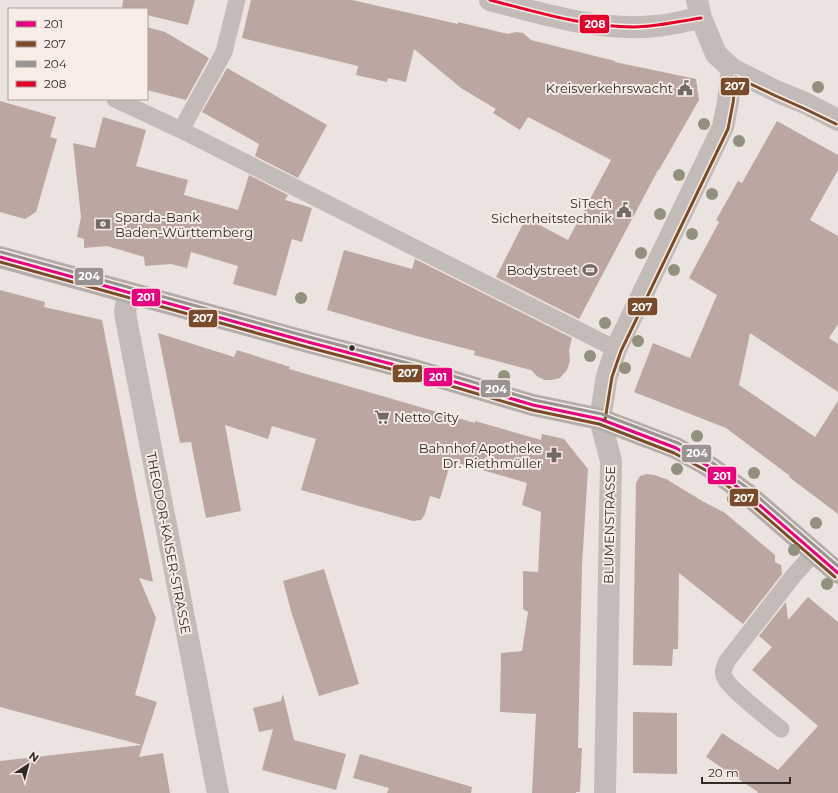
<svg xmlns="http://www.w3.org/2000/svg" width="838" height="793" viewBox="0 0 838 793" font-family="Montserrat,sans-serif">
	<rect width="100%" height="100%" fill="#eae3df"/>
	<path fill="#bca6a2" d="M123 0H195L188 25 147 15V9H122Z
		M251 0H352L458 24V22L508 34 516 32 523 33 531 40 615 61V62L696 79 699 100 659 170H658L579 319 496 277 526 218 568 240 611 160 528 117 520 130 493 113 496 109 461 88 414 49 406 82 388 78 387 82 356 75 358 66 242 38Z
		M147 27 165 32 209 58 186 100 147 90Z
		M227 68 327 125 298 178 255 156 259 144 202 112Z
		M0 101 56 117 50 137 57 139 36 212 25 219 0 212Z
		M103 117 146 130 136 166 188 180 184 195 238 210 249 175 288 195 285 200 312 208 302 242 292 239 276 296 233 284 238 266 191 252 187 268 171 264 145 266 144 257 107 246 84 248V239L77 237 81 217 73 143 95 148Z
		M777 121 838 155V170L810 220 838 236V324L829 338 838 344V392L750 333 739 385 815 437 838 401V514L789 477 790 476 726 428 634 392 653 343 690 358 717 295 689 278 719 222 716 220 738 181 742 183Z
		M344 250 412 269 415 259 572 338 569 350 570 361 567 370 560 378 552 380H545L538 377 531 370 474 355 475 351 413 335 327 310Z
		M0 290 45 302 44 307 102 320 153 582 139 578 156 618 135 695 157 702 139 757 163 753 170 793H0V761L142 745 0 707Z
		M158 333 234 357 237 350 290 367 289 369 475 423V421L541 440 542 434 564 439 588 469 582 566 578 748H582L580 792H576V793H532L536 714 500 712 501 653 522 651 528 612 523 609V571L538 572 541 512 522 505 527 483 451 461 440 499 430 496 425 514 421 520 413 521 301 490 316 439 272 426 268 439 225 425 241 511 206 518 191 442 180 443Z
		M647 474 654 475 666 479 704 502 725 513 775 555V562L781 565 782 574 743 624 679 573 678 649H673L672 666 633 665 636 483 640 476Z
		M324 569 359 684 319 696 291 611 283 581Z
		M808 597 838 622V793H757L758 792 706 757 722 733 778 770 818 726 752 670 772 647 759 636 786 602 788 620Z
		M283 694 294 740 346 754 336 790 262 770 273 729 259 732 253 708 281 701Z
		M633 712 677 713V774L633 773Z
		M360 754 472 787 471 793H387L389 788 353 778Z"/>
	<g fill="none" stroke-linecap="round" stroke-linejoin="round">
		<path stroke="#c3bbb8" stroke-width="17" d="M237 0 224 52 181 130 616 349
			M115 99 181 130
			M781 729C770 720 727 687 724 676 722 671 725 666 727 661L794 575 815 552"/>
		<path stroke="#c3bbb8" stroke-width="22" d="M490 0C544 14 600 32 656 26 671 25 686 20 701 18
			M697 0 701 18 716 54 732 69 778 92 805 103 838 120
			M129 293 125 311 126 319 218 793
			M605 793 611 461 600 419 607 376 616 349 723 127 728 102 732 69"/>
		<path stroke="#b4aca9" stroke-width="22" d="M0 257 308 342 418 371 533 405 600 419 676 448 710 467 747 494 838 573"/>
		<g stroke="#f7ece6" stroke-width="6">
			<path id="bus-1" d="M0 257 308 342 418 371 533 405 600 419 676 448 710 467 747 494 838 573"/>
		</g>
		<g stroke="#f7ece6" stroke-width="6">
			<path id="bus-2" d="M0 262 307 347 417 376 532 410 599 424 674 453 707 471 744 498 835 577
				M605 420 612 377 621 351 728 129 733 103 736 77 776 96 803 108 836 124"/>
		</g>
		<g stroke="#f7ece6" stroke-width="6">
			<path id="bus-3" d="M1 252 309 337 419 366 534 400 602 414 678 443 713 463 750 490 838 566"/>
		</g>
		<g stroke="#f7ece6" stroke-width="6">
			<path id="bus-4" d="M490 0C537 12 585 27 634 27 657 27 679 21 701 18"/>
		</g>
		<use href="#bus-1" stroke="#e5007d" stroke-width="3"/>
		<use href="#bus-2" stroke="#7a4b2a" stroke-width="3"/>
		<use href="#bus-3" stroke="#999493" stroke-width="3"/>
		<use href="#bus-4" stroke="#e4002b" stroke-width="3"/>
	</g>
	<g fill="#91917e">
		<circle cx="818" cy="87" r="6"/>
		<circle cx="704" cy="124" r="6"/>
		<circle cx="739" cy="141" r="6"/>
		<circle cx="679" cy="175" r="6"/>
		<circle cx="712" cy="194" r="6"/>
		<circle cx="660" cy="214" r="6"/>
		<circle cx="692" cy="234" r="6"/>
		<circle cx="641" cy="253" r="6"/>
		<circle cx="674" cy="270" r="6"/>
		<circle cx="301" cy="298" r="6"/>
		<circle cx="605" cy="323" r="6"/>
		<circle cx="638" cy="341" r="6"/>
		<circle cx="590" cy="356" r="6"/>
		<circle cx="625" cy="368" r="6"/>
		<circle cx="504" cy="376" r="6"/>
		<circle cx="697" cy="436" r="6"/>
		<circle cx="677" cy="469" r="6"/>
		<circle cx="754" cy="473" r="6"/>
		<circle cx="733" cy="499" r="6"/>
		<circle cx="816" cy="523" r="6"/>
		<circle cx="794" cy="550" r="6"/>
		<circle cx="827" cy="584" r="6"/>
	</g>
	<defs>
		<g id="civic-bare" transform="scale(1.2)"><path d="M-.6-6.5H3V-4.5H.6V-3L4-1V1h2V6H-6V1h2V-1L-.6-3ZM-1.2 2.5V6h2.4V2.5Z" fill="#736a67" stroke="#f7ece6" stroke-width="2.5" paint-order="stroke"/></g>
		<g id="bank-bare" transform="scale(1.2)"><path d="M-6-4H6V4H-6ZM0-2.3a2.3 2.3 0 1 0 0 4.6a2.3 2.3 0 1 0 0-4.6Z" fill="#736a67" stroke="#f7ece6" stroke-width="2.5" paint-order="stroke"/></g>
		<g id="stadium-bare" transform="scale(1.2)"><path d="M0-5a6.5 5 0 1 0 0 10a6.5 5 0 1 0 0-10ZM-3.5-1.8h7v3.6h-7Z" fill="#736a67" stroke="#f7ece6" stroke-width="2.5" paint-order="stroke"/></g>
		<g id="supermarket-bare" transform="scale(1.2)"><path d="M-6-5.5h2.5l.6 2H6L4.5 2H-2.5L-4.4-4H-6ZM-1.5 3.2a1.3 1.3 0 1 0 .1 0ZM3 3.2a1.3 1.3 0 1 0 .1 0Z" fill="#736a67" stroke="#f7ece6" stroke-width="2.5" paint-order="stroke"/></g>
		<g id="pharmacy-bare" transform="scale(1.2)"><path d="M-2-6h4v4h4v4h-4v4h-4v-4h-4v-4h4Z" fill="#736a67" stroke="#f7ece6" stroke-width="2.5" paint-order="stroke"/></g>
	</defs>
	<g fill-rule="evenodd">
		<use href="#civic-bare" x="685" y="88"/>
		<use href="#civic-bare" x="624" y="210"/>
		<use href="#bank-bare" x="103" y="224"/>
		<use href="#stadium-bare" x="590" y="270"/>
		<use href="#supermarket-bare" x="382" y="417"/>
		<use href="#pharmacy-bare" x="554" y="455"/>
	</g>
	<circle fill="#332927" stroke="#f7ece6" stroke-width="1.5" cx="352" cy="348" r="3.5"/>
	<g text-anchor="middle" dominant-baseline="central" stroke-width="4" stroke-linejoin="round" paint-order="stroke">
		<g font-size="13" fill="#332927" stroke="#f7ece6" text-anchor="end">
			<text x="673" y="88">Kreisverkehrswacht</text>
			<text x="612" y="203">SiTech<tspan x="612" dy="15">Sicherheitstechnik</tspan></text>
			<text x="115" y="217" text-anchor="start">Sparda-Bank<tspan x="115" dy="15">Baden-Württemberg</tspan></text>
			<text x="578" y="270">Bodystreet</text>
			<text x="394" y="417" text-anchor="start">Netto City</text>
			<text x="542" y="448">Bahnhof Apotheke<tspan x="542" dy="15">Dr. Riethmüller</tspan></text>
		</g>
		<g font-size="13" fill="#332927" stroke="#f7ece6">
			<text transform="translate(609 525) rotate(-89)">BLUMENSTRASSE</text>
			<text transform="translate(169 543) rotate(79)">THEODOR-KAISER-STRASSE</text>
		</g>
	</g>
	<g stroke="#f7ece6" stroke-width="1.5">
		<rect x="579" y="14" width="31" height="20" rx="4" fill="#e4002b"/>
		<rect x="720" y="77" width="30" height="19" rx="4" fill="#7a4b2a"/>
		<rect x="74" y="267" width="30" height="19" rx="4" fill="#999493"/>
		<rect x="131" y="288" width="30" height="19" rx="4" fill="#e5007d"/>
		<rect x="627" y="297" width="31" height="19" rx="4" fill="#7a4b2a"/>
		<rect x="188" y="309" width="30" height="19" rx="4" fill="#7a4b2a"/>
		<rect x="392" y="364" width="31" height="19" rx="4" fill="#7a4b2a"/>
		<rect x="423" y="367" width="30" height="20" rx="4" fill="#e5007d"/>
		<rect x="480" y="379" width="31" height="19" rx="4" fill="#999493"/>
		<rect x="681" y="444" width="31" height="19" rx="4" fill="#999493"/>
		<rect x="707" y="466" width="30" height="19" rx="4" fill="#e5007d"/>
		<rect x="729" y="488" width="30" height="19" rx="4" fill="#7a4b2a"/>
	</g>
	<g font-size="11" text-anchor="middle" font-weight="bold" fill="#fff">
		<text x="595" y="28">208</text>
		<text x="735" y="90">207</text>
		<text x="89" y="280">204</text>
		<text x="146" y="301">201</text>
		<text x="642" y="311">207</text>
		<text x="203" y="322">207</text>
		<text x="408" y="377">207</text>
		<text x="438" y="381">201</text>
		<text x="496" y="393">204</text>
		<text x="697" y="457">204</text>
		<text x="722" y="480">201</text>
		<text x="744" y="502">207</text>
	</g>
	<rect x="8" y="8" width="140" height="92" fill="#f7ece6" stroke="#a99e9a"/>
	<rect x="16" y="21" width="20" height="6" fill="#e5007d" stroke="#a99e9a"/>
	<text x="44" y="28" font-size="12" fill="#332927">201</text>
	<rect x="16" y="41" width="20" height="6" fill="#7a4b2a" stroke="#a99e9a"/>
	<text x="44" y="48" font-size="12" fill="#332927">207</text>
	<rect x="16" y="61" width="20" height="6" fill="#999493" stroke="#a99e9a"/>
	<text x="44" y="68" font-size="12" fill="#332927">204</text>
	<rect x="16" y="81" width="20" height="6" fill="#e4002b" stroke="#a99e9a"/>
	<text x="44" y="88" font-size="12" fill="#332927">208</text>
	<g transform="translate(28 765) rotate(36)" stroke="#f7ece6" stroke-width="3" paint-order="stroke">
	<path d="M0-3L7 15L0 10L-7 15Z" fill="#332927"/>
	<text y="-6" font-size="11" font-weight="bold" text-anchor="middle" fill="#332927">N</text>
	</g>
	<path d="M702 777v6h88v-6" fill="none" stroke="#332927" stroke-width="2"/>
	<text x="708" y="777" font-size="12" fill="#332927" stroke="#f7ece6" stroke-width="3" paint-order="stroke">20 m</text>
</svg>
